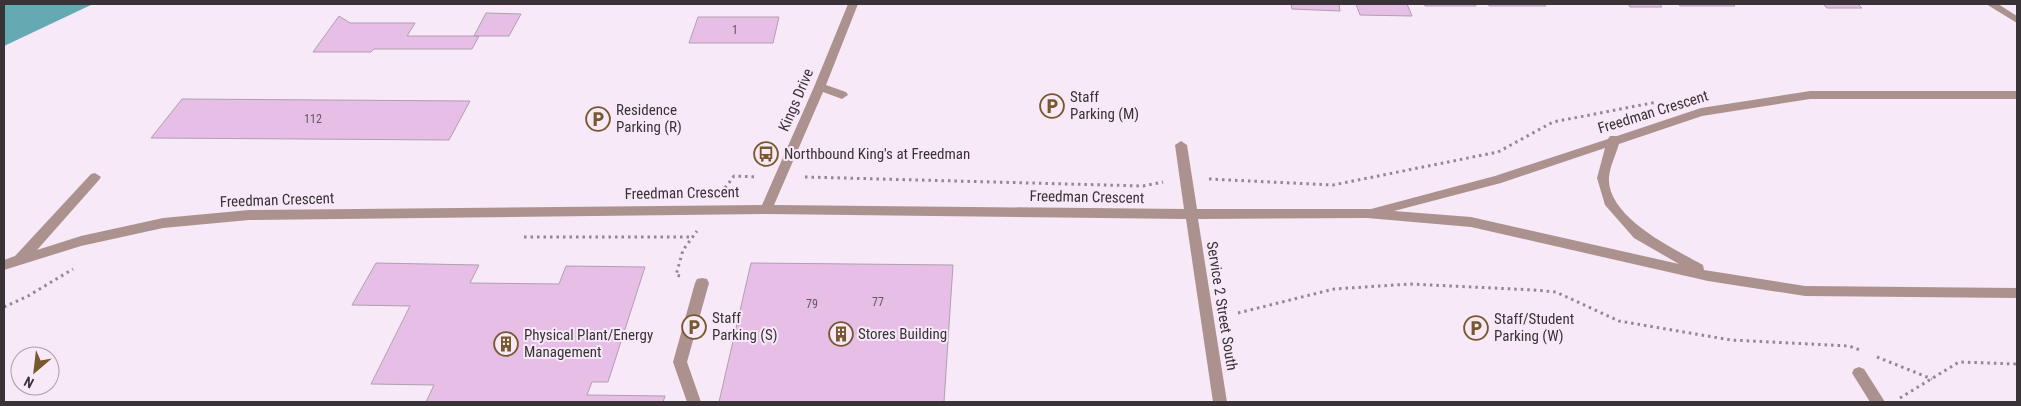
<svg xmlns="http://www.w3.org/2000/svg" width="2021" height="406" viewBox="0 0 2021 406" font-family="'Roboto Condensed',sans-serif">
	<rect width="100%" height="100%" fill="#f7e9f7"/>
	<path fill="#65a9b2" d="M4 4H93L4 46Z"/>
	<path fill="#e7bfe6" stroke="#aea0ad" d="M1291 4H1339L1340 11 1292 9Z
		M1356 4H1407L1412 16 1360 15Z
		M1424 4H1475L1476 6H1425Z
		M1488 4H1544L1546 6H1489Z
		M1628 4H1660L1662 7H1630Z
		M1678 4H1733L1735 6H1680Z
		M1823 4H1858L1862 8H1827Z
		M486 13 521 14 509 36H474Z
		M339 16 350 23H415L407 36H479L472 49H374L371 52H313Z
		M698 17H779L773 43H689Z
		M182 99 470 101 449 140 151 138Z
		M376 263 479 265 470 283 559 284 566 266 645 267 608 382H592L587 395 665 396 663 402H426L434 385 371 384 410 306 352 305Z
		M751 263 953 265 944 402H719Z"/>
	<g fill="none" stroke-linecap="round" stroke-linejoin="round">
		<path stroke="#928891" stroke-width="3" stroke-dasharray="2.5 4" stroke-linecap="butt" d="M805 177 1143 186 1163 182
			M1209 179 1333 185 1498 152 1553 122 1657 102
			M725 188 734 176 757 177
			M524 237H692
			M680 276 676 275 683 250 697 231
			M4 307 28 296 73 269
			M1238 313 1334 289 1410 284 1534 290 1556 292 1619 321 1731 340 1849 346 1860 350
			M1877 357 1932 379
			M1900 398 1959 362 2017 364"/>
		<path fill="#ac928e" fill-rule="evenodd" d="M848 4H858L826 85 846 92 848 95 842 99 823 92 774 205 1184 209 1175 145 1181 141 1187 145 1197 209H1371L1495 176 1608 139 1610 136H1617L1701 108 1810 91H2017V99H1810L1702 116 1619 144C1616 154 1610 166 1609 177 1606 217 1674 249 1703 265L1704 270 1805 286 2017 288V298L1805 296 1708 281 1471 227 1367 218 1198 219 1227 402H1213L1186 219 766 214 249 220 163 228 81 246 4 270V260L15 256 91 174 95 173 101 177 99 180 37 250 81 236 163 218 249 210 762 205 814 87ZM1605 148 1597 178 1605 205 1634 238 1679 264 1471 217 1394 211 1501 183Z
			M1986 4H1998L2017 16V23Z
			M702 278 707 279 709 283 687 362 701 402H687L673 362 695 283 697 279Z
			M1859 367 1864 369 1885 402H1870L1852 373 1854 369Z"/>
	</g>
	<defs>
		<g id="parking-ring" transform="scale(1.25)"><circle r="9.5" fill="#f7e9f7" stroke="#77592d" stroke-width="1.5"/><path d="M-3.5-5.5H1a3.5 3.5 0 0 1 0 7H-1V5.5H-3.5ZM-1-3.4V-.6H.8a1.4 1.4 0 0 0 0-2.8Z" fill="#77592d"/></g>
		<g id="bus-ring" transform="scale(1.25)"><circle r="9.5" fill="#f7e9f7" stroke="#77592d" stroke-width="1.5"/><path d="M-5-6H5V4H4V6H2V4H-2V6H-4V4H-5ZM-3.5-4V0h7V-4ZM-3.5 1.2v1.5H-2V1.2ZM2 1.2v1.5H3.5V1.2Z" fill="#77592d"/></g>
		<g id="building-ring" transform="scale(1.25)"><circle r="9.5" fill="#f7e9f7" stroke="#77592d" stroke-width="1.5"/><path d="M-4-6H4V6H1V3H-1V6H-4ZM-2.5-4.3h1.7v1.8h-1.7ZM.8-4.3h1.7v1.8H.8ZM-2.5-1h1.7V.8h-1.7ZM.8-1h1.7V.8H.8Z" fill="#77592d"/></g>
	</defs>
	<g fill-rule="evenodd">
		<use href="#parking-ring" x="1052" y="106"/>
		<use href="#parking-ring" x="598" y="119"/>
		<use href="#bus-ring" x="766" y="154"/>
		<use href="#parking-ring" x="694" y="327"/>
		<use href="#parking-ring" x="1476" y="328"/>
		<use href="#building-ring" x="841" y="334"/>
		<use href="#building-ring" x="506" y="344"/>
	</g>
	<g text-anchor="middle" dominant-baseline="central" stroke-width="4" stroke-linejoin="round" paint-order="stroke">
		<g font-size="12" fill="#645664">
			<text x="735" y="30">1</text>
			<text x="313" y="119">112</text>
			<text x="878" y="302">77</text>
			<text x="812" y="304">79</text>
		</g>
		<g font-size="15" fill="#393338" stroke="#f7e9f7" text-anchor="start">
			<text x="1070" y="97">Staff<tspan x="1070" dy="17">Parking (M)</tspan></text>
			<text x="616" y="110">Residence<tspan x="616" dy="17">Parking (R)</tspan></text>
			<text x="784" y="154">Northbound King's at Freedman</text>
			<text x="712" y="318">Staff<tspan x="712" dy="17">Parking (S)</tspan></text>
			<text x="1494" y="319">Staff/Student<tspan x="1494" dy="17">Parking (W)</tspan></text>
			<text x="858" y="334">Stores Building</text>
			<text x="524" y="335">Physical Plant/Energy<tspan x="524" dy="17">Management</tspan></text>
		</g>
		<g font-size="15" fill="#393338" stroke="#f7e9f7">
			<text transform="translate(796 100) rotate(-67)">Kings Drive</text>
			<text transform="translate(1653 112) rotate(-17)">Freedman Crescent</text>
			<text transform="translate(682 193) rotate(-1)">Freedman Crescent</text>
			<text transform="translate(1087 197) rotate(1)">Freedman Crescent</text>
			<text transform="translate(277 200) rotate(-2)">Freedman Crescent</text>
			<text transform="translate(1222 306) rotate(81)">Service 2 Street South</text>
		</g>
	</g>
	<rect width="2021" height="406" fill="none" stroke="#393338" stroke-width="10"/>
	<g transform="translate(35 371) rotate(208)"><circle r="24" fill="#f7e9f7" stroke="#aba0ab"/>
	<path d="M0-4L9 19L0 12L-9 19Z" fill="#77592d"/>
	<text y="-8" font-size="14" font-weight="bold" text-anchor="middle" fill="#393338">N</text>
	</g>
</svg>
